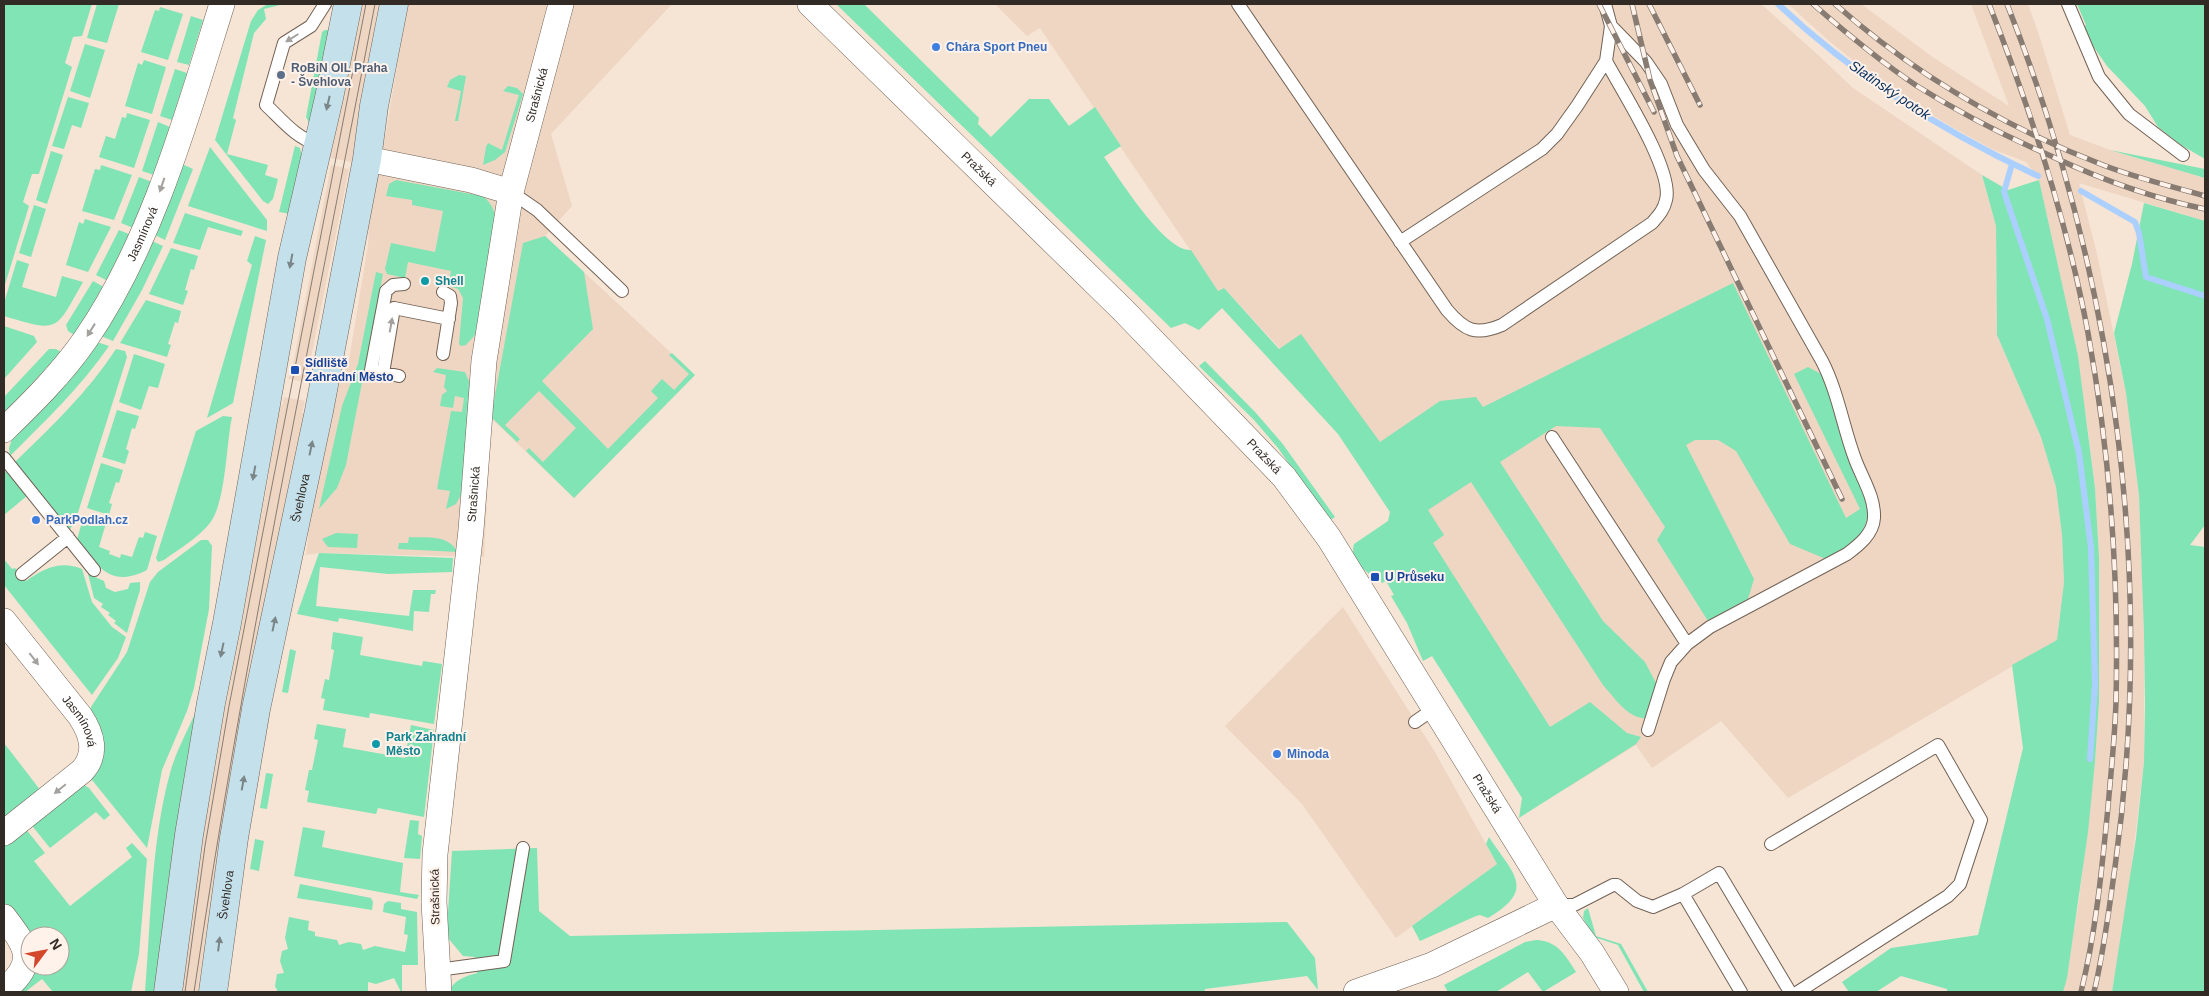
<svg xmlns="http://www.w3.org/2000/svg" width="2209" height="996" viewBox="0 0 2209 996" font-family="Helvetica,sans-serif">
	<rect width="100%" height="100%" fill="#f6e4d5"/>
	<path fill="#eed6c3" d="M360 4H381L357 163 325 157Z
		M407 4H672L551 134 572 206 545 236 695 375 574 498 491 418 484 557 319 553 306 555 312 504 332 402 349 360 368 245 370 204 386 133Z
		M995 4H1761L1817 54 1853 88 1982 175 1996 226 1997 335 2041 437 2056 487 2062 535 2064 582 2057 640 1788 798 1721 721 1652 768 1636 745 1567 788 1343 417 1224 288 1218 291 1040 28 1027 36Z
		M1788 4H1861L1934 58 2009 106 1971 4H2028L2040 38 2070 135 2110 150 2205 178V221L2079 183 2097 254 2126 393 2139 495 2142 570 2144 634V762L2127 905 2112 992H2063L2079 900 2095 762 2099 701V557L2095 488 2087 423 2039 180 2026 162 1992 149 1952 127 1908 100 1869 73 1829 41Z
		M331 165 349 169 306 382 288 379 292 370Z
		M284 397 305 401 302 413 308 415 289 484 250 680 201 992H180L211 770 268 480 276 405 282 406Z
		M1343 607 1435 752 1497 864 1396 938 1302 804 1225 726Z"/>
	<path fill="#81e4b5" d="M4 4H92L82 36 73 37 65 63 72 67 39 174H32L23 202 29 206 4 288Z
		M97 4H119L107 43 87 38Z
		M268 4H284L264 9 266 19 254 33 233 118 236 120 227 154 268 165 265 175 278 179 273 199 268 204 263 201 215 140 251 21 258 10Z
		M836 4H864L979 118 978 124 991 137 1029 99H1049L1069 126 1095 107 1121 146 1104 157C1119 178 1165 252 1191 250L1218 291 1224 288 1279 349 1301 334 1380 442 1440 401 1476 397 1483 407 1733 283 1846 518 1860 509 1794 374 1808 367 1823 375 1868 503C1869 536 1853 545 1826 559L1790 544 1736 451 1718 440H1695L1686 445 1754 579 1748 599 1708 621 1657 540 1665 527 1600 428 1556 426 1500 462 1603 621 1645 662 1656 683 1655 693 1649 718C1629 721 1615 698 1603 685L1471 482 1428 510 1444 535 1433 543 1550 727 1590 702 1627 733 1641 737 1636 744 1519 818 1522 798 1432 656 1423 661 1407 623 1391 596 1394 595 1386 581 1382 583 1375 571 1369 574C1359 565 1350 558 1354 544L1388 521 1390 512 1338 434 1222 308 1199 330 1185 323 1171 328Z
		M2077 4H2205V159L2181 145 2158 127 2145 106 2107 66 2093 46 2083 27 2086 25Z
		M160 7 183 14 168 60 141 52 155 10 159 11Z
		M191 16 203 20 189 65 177 62Z
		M325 30H329L311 127 306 117 322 32Z
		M85 44 105 50 90 98 70 91Z
		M144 60 166 67 152 114 125 106 138 63 142 65Z
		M175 69 187 73 172 120 160 116Z
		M459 75 466 76 458 121H455L461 91 447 87 450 80Z
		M508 86 517 88 523 94 505 152 495 160 483 165 486 147 488 143 502 150 519 95 503 91Z
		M68 97 89 103 81 128 72 125 64 149 52 146Z
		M127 113 150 120 134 168 99 157 106 136 115 139 122 117 126 118Z
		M158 122 170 127 154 175 142 171Z
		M295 146 300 148 303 161 291 214 279 212Z
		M210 147 267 220V231L188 206Z
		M2110 150 2205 169V178Z
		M51 151 63 155 47 204 36 200Z
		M182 164 193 169 165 240 155 235Z
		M101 165 132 175 114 220 82 211 95 169 100 170Z
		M1982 175 2008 190 2039 180 2078 356 2095 488 2099 557V701L2095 762 2088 832 2067 978 2063 992H1947V989L1901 976 1876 992H1849L1842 982 1891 948 1978 935 2023 748 2012 665 2057 640 2064 582 2062 535 2056 487 2041 437 1997 335 1996 226Z
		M139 177 152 182 133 228 121 223Z
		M396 180 482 196C489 200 493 207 495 215L485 291 475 335 466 345 461 346 459 344 463 298 458 289 448 286 451 271 408 262 405 278 387 274 385 269 391 243 435 252 443 211 412 205V200L386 196 389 184Z
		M2144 203 2205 221V525L2190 545 2205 547V992H2112L2136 838 2144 762 2145 705 2144 634 2139 495 2126 393 2114 333 2132 264Z
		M34 205 46 209 31 257 19 253Z
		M185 213 243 231 241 236 208 227 200 250 173 243Z
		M85 219 111 227 88 272 66 265 79 222 83 224Z
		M119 230 131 235 108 281 96 275Z
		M255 236 266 240 233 403 207 418 252 265 247 261Z
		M545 236 584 272 593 329 542 381 608 449 658 398 651 391 662 379 674 390 689 374 669 355 672 353 695 375 574 498 526 451 529 448 543 462 576 428 539 391 505 425 520 439 517 442 491 417 523 243Z
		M152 241 163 246 142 290 113 341 101 336Z
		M171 248 198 256 194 270 191 269 185 290 188 291 183 305 149 294Z
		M17 260 29 264 22 287 56 297 62 276 83 282C55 331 60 333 4 316V303Z
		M376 272 383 274 346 465 337 488 319 509 342 406 358 364Z
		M93 281 104 287 74 335 68 331 66 325Z
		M146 300 181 311 178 323 175 322 168 344 171 345 167 357 120 343Z
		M4 326 34 336 37 342 4 379Z
		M97 342 109 346C81 387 45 421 10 456L9 448 12 439Z
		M49 349H56L61 352 4 414V397Z
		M116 349 125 351 127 357 76 519 69 531 15 462C51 427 88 392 116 349Z
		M134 354 165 364 158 388 149 386 141 410 119 402Z
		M1205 361 1256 413 1282 443 1335 517 1329 521 1278 448 1254 420 1199 366Z
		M437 368 465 372 471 386 462 493 456 504 446 509 450 491 437 489 451 411 462 412 464 398 455 396 453 408 440 406 442 395 447 391 444 387 446 375 433 372Z
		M117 410 139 416 135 429 132 428 126 449 129 451 125 464 102 457Z
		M223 416 232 417C226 445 226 502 210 523 198 538 179 549 164 560L158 562 156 558 196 431Z
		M101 463 123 470 119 483 116 482 109 503 112 504 109 515 87 508Z
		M6 471 28 495 4 515V473Z
		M86 517 106 523 99 547 110 551 109 554 120 558 121 554 132 557 139 537 143 538 145 532 157 536 147 570C110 589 98 566 77 540L83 518Z
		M336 533 358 534 357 548 328 547 322 539Z
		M409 537C428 538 447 534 458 552L398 549 399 543H408Z
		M201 540H208L212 546 209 609 194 688 187 711 162 770 147 848 88 775 91 707 127 652 150 582 158 572Z
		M319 553 453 558 452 572 388 574 320 567 316 606 409 616 413 590H436L435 594H431L429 612 414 611 413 631 339 618 338 622 297 614Z
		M4 559 12 569 15 568 26 581C44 568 61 560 82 569L92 602 112 627 126 637 118 658 92 695 4 585Z
		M88 574 104 581 106 588 115 592 128 589 130 583 140 582V590L127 633 114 623 116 621 108 615 110 613 101 607 103 604 94 598Z
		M333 632 363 637 360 655 422 666 423 661 442 664 434 724 370 713 369 718 323 710 325 699 321 698 325 679 329 680 334 650 331 649Z
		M290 649 296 651 288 693 282 692Z
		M197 709 157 992H145C151 920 151 843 170 773 176 751 188 730 197 709Z
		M317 724 346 729 343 747 405 758 411 725 434 730 424 817 378 808 376 814 307 802 309 791 305 790 309 770H312L318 740 314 739Z
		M4 743 41 791 4 820Z
		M266 773 273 774 267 809 260 808Z
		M84 785 89 788 110 815 104 820 96 812 50 848 29 822Z
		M410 820 419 821 418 834 422 836 420 859 404 858Z
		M303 827 325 831 322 847 403 863 400 892 419 895 417 899 294 876Z
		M25 828 45 853 34 861 70 906 132 857 126 848 132 843 147 859 139 954 131 992H53L42 979 25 992H13L34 966H60V936H30L4 903V842Z
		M1489 837C1513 874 1537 889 1488 918L1480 915 1476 916 1420 941 1412 926 1497 864 1486 844Z
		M255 839 264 841 259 871 250 869Z
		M537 848 539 911 570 936 1287 922 1315 958 1318 990 1307 976 1205 989 1204 992H449C453 980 466 976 477 973L475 957 463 956 448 938 447 928 452 851Z
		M300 884 371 898 373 902 372 910 297 898Z
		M388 901 401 903V909L417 912 418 965H402V992H418H401L394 978 376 984 368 982V992H278L275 986 277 974 284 973 280 961 282 951 288 949 285 938 289 917 309 921 308 930 315 932V936L337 940 339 945 349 942 361 944 363 950 375 946 405 952 408 935 404 934 406 917 383 912 384 904Z
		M1588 908 1596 936 1621 944 1648 992H1644L1618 945 1594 937 1583 918 1584 911Z
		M1536 940C1558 941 1565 955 1576 972L1543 992 1528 972 1496 992H1448L1444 985 1525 942Z"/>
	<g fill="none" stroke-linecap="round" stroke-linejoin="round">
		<path stroke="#abd0ff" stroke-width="6" d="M1778 4C1855 77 1942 131 2038 176
			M2012 164 2004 192 2047 319 2079 453 2091 548 2095 684 2090 759
			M2081 191 2135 222 2139 233 2146 277 2205 296"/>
		<g stroke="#726255" stroke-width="14">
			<path id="lane" d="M1238 4 1447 310C1465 331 1476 336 1502 325L1652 223C1658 216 1664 210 1666 200 1674 171 1621 89 1606 61
				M2068 4 2099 77 2129 114 2183 155
				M1611 26 1646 62 1661 84 1677 125 1704 170 1740 216 1822 361C1838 392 1843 427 1855 459 1862 478 1875 497 1874 518 1873 534 1859 545 1847 554L1710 627 1687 644 1671 662 1664 679 1648 730
				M317 144C297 139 281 119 266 105L284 43 311 26 325 4
				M511 192 537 210 622 291
				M1400 242 1542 149 1557 134 1577 106 1606 61 1611 26 1605 4
				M443 354 451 303 450 296 443 292
				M383 373 394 308 449 319
				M399 376 371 370 386 291 393 285 404 284
				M1552 437 1687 644
				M4 458 94 570
				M22 574 68 537
				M1415 722 1435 708
				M1771 844 1938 745 1981 820 1960 884 1948 896 1798 992
				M1683 894 1741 992
				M1556 905H1574L1613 885H1617L1637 901 1653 907 1683 894 1719 873 1790 992
				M438 970 504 961 523 848"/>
		</g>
		<g stroke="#726255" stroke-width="26">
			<g id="street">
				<path id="s1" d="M810 4 1123 310 1284 477 1329 538 1556 905 1592 953 1616 992"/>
				<path d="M367 159 471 180 511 192"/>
				<path id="s2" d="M4 430C33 402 62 373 85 340 152 243 187 116 222 4"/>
				<path id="s3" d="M4 621 80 716C92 734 98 754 82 771L4 833"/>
				<path d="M4 917C27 947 38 962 4 990"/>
				<path id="s4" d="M439 992 434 902 435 854 471 530 484 361 511 192 561 4"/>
				<path d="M1356 992 1432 965 1556 905"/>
			</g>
		</g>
		<g stroke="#726255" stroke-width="29">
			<g id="secondary">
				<path d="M168 992 189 835 211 703 227 623 292 258 329 98 348 4"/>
				<path id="s5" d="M213 992 234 838 256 709 319 411 367 159 374 106 394 4"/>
			</g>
		</g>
		<use href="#lane" stroke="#fff" stroke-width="12"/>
		<use href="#street" stroke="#fff" stroke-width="25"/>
		<use href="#secondary" stroke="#c4e0eb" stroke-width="28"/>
		<path stroke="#887c72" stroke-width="1" d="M185 992 205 846 229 706 366 4
			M194 992C243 661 312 333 375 4"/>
		<g stroke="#887c72" stroke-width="5.5">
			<path id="rail" d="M1599 4 1654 112
				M1632 4 1650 80 1677 156 1842 499
				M1649 4 1700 105
				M1813 4C1846 33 1881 62 1917 86 1960 113 2005 136 2051 156 2100 179 2152 198 2205 209
				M1835 4C1914 74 2005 127 2103 165 2136 178 2171 186 2205 196
				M1989 4C2031 111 2067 220 2088 333 2110 454 2119 578 2116 701 2115 736 2111 772 2108 807 2102 868 2096 932 2081 992
				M2007 4C2115 277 2156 576 2115 867 2109 909 2104 951 2094 992"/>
		</g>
		<use href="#rail" stroke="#fef2ea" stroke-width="4" stroke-dasharray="11" stroke-linecap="butt"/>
	</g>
	<defs><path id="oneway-solid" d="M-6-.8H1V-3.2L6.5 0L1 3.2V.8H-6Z" transform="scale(1.25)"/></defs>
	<g fill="#a3a09d">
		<use href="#oneway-solid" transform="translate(292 38) rotate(148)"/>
		<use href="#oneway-solid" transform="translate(162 185) rotate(109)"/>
		<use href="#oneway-solid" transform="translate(391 325) rotate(-80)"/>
		<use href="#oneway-solid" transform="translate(91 330) rotate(122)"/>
		<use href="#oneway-solid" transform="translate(34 659) rotate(52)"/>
		<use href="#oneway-solid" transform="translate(60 789) rotate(141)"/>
	</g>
	<g fill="#7b8688">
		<use href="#oneway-solid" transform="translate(328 103) rotate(103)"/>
		<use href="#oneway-solid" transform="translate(291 261) rotate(101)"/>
		<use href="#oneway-solid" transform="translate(311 448) rotate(-78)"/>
		<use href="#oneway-solid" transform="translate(254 473) rotate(100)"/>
		<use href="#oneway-solid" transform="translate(274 624) rotate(-78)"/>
		<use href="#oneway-solid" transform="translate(222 650) rotate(102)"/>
		<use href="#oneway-solid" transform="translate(243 783) rotate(-80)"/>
		<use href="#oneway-solid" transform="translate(219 944) rotate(-83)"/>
	</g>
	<g fill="#3f7fe0" stroke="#fef2ea" stroke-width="2">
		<circle cx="936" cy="47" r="5"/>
		<circle cx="36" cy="520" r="5"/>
		<circle cx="1277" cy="754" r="5"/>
	</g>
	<circle fill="#5c6f8a" stroke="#fef2ea" stroke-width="2" cx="281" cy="75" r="5"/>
	<g fill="#0f9aa8" stroke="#fef2ea" stroke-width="2">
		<circle cx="425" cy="281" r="5"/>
		<circle cx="376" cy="744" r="5"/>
	</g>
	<g fill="#1a4fb4" stroke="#fef2ea" stroke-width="2">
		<rect x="290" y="365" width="10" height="10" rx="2.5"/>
		<rect x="1370" y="572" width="10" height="10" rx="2.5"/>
	</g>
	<g text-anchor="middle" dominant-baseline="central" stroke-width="4" stroke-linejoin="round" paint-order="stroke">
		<g font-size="12" font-weight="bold" fill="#366cbe" stroke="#fef2ea" text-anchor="start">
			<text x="946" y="47">Chára Sport Pneu</text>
			<text x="46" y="520">ParkPodlah.cz</text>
			<text x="1287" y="754">Minoda</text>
		</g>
		<g font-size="12" font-weight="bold" fill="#4e5e75" stroke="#fef2ea" text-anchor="start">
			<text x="291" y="68">RoBiN OIL Praha<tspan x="291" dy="14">- Švehlova</tspan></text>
		</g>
		<g font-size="12" fill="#322b25" stroke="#fef2ea">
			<text stroke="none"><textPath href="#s4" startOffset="905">Strašnická</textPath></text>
			<text stroke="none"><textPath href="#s1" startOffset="236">Pražská</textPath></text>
			<text stroke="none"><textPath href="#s2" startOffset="242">Jasmínová</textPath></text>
			<text stroke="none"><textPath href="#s1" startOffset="641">Pražská</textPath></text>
			<text stroke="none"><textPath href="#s4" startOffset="500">Strašnická</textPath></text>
			<text stroke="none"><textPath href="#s5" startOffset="502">Švehlova</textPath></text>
			<text stroke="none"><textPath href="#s3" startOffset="126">Jasmínová</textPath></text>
			<text stroke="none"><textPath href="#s1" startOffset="1046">Pražská</textPath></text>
			<text stroke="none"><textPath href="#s5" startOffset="98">Švehlova</textPath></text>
			<text transform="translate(435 897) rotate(-91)">Strašnická</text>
		</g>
		<g font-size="12" font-weight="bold" fill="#0d838f" stroke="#fef2ea" text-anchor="start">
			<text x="435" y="281">Shell</text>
			<text x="386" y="737">Park Zahradní<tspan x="386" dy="14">Město</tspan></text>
		</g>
		<g font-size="12" font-weight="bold" fill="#164399" stroke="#fef2ea" text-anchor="start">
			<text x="305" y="363">Sídliště<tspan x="305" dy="14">Zahradní Město</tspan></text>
			<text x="1385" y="577">U Průseku</text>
		</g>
		<g font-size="14" font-style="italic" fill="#052f5e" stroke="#fef2ea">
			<text transform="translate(1890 90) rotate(34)">Slatinský potok</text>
		</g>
	</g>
	<rect width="2209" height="996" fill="none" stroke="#322b25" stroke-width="10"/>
	<g transform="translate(45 951) rotate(58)"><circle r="24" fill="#fef2ea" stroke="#aca29b"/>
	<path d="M0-4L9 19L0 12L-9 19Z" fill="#d3482d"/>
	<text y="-8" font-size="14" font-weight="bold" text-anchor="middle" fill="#322b25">N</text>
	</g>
</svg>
